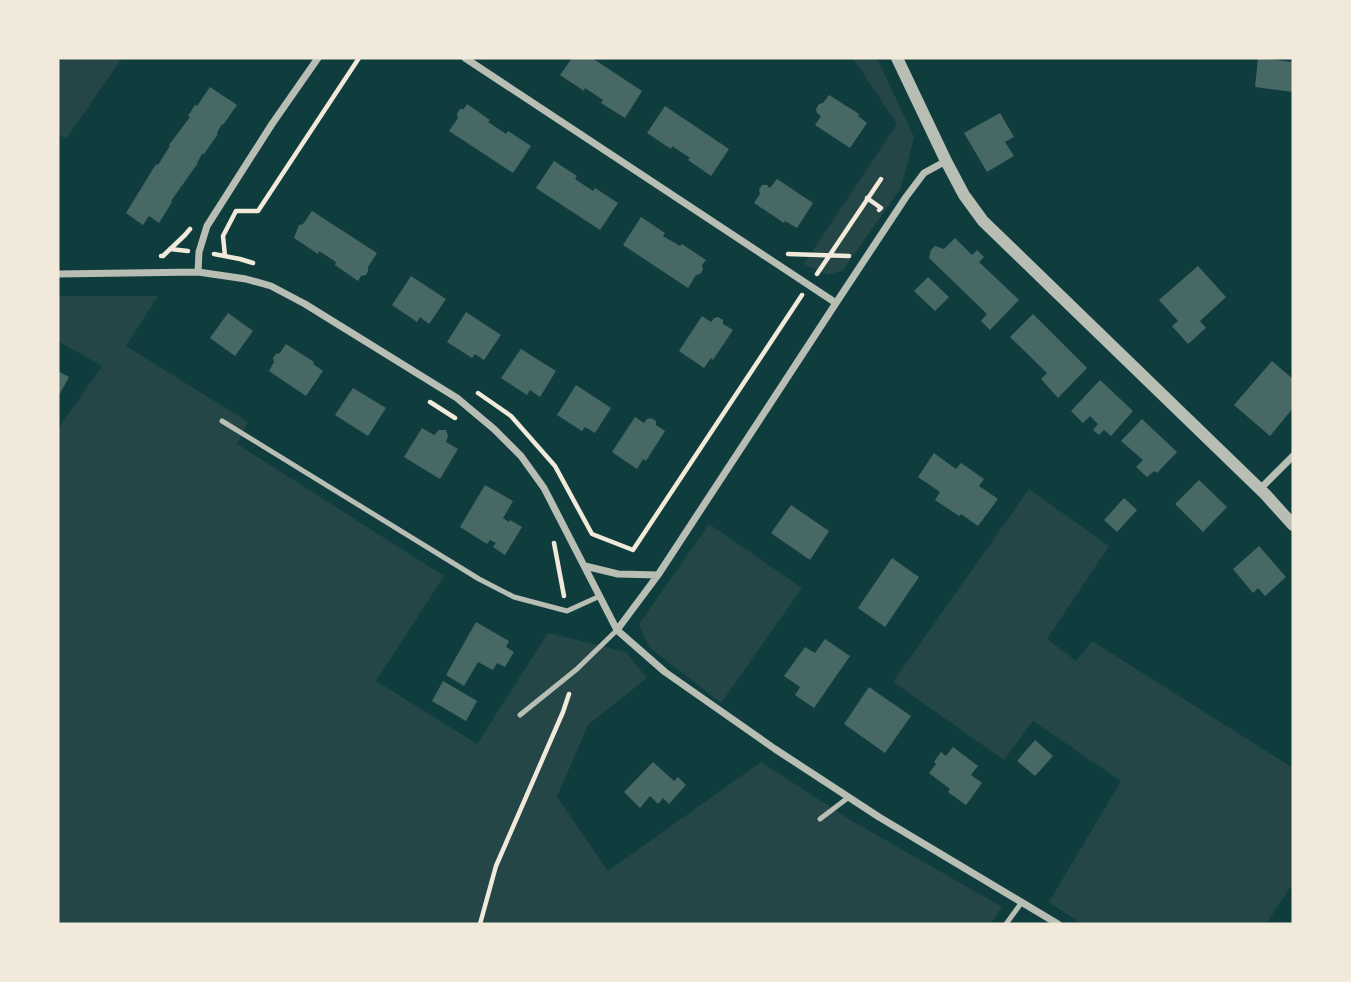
<svg xmlns="http://www.w3.org/2000/svg" width="1351" height="982" viewBox="0 0 1351 982" font-family="Poppins,sans-serif">
	<rect width="100%" height="100%" fill="#0f3d3e"/>
	<path fill="#244646" d="M58 58H122L66 139 58 134Z
		M853 58H877L914 137 901 188 843 270 828 275 804 264 897 124Z
		M58 296H158L126 346 248 422 237 444 444 576 376 681 477 744 548 633 626 652 647 678 588 725 557 797 608 871 761 762 849 819 1002 907 991 924H58V429L102 366 58 341Z
		M1029 489 1109 546 1047 639 1076 661 1092 641 1293 768V883L1266 924H1082L1049 902 1121 781 1033 721 1004 760 893 682Z
		M709 524 802 588 721 703 649 647 639 624Z"/>
	<path fill="#486865" d="M572 58H592L642 91 625 118 601 103 603 100 585 88 584 91 560 75Z
		M1258 58 1293 62V92L1255 87Z
		M210 87 237 105 223 125 222 124 217 133 218 134 204 154H202L197 163H198L171 201 172 202 159 223 149 216 143 225 126 213 156 164 158 165 170 146 169 145 190 117 188 116 195 105 197 106Z
		M829 95 859 114 858 116 867 123 850 148 815 125 821 116 817 113 816 109 819 104 823 103Z
		M467 104 490 120 488 122 506 134 508 131 531 146 513 173 449 131 458 118 457 114 460 109H464Z
		M665 106 729 149 711 176 688 160 690 158 672 146 671 149 647 133Z
		M1000 113 1014 137 1005 142 1014 156 987 172 964 133Z
		M554 161 577 176 575 179 593 191 595 188 618 203 600 230 536 188Z
		M777 179 813 203 797 228 785 221 784 223 754 203 760 194 759 190 762 185H767L770 188Z
		M312 211 377 253 368 267V271L366 275 361 276 358 281 335 265 336 262 319 251 318 254 294 238 299 225 303 224Z
		M641 217 665 233 663 236 680 246 682 244 706 260 702 265 703 270 700 274 696 275 688 288 623 245Z
		M955 238 972 255 977 250 984 257 979 262 1019 300 990 330 981 321 987 314 929 258 931 250 935 246 944 249Z
		M1198 266 1226 297 1200 321 1206 328 1188 344 1172 326 1178 321 1159 300Z
		M411 276 446 299 429 324 420 317 417 322 392 305Z
		M928 277 949 297 935 311 914 291Z
		M466 312 501 335 484 360 475 354 472 358 447 342Z
		M228 313 253 331 235 356 210 338Z
		M1033 314 1087 368 1058 398 1041 379 1047 373 1010 337Z
		M702 316 711 322 714 318 718 317 723 320V324L733 330 713 360 711 358 704 368 679 351Z
		M286 344 314 362 313 364 323 371 306 396 269 371 274 362 273 358 276 354 280 353Z
		M521 349 556 371 540 397 530 390 527 395 501 378Z
		M1272 361 1293 379V408L1270 436 1234 405Z
		M58 371 69 377 58 397Z
		M1100 380 1133 411 1111 436 1104 430 1099 435 1093 430 1098 424 1090 416 1083 423 1071 411Z
		M576 385 611 408 595 433 585 427 582 431 557 415Z
		M353 388 386 408 368 436 335 415Z
		M635 417 644 423 647 419 651 418 656 421V425L665 431 646 461 643 459 637 469 612 452Z
		M1142 419 1177 452 1157 473 1154 471 1147 477 1136 467 1143 460 1121 441Z
		M422 428 434 435 439 430H446L448 436 446 442 458 449 440 479 404 457Z
		M934 453 956 469 961 463 984 479 979 486 998 499 978 526 961 514 959 516 935 500 940 492 918 477Z
		M1199 480 1227 507 1203 532 1175 504Z
		M485 485 513 501 503 518 509 522 510 520 522 527 505 555 493 547 496 543 490 540 487 544 460 527Z
		M1124 498 1137 510 1117 532 1104 520Z
		M791 505 829 531 810 560 771 533Z
		M1259 546 1286 577 1265 596 1258 588 1253 593 1233 569Z
		M892 558 919 577 885 627 858 608Z
		M476 622 509 641 506 647 514 652 505 667 497 663 493 670 478 662 464 686 446 675Z
		M825 639 850 656 814 708 795 695 800 687 784 676 805 647 815 653Z
		M443 681 477 701 466 721 432 701Z
		M869 687 911 716 885 753 844 724Z
		M1035 740 1053 756 1035 776 1017 761Z
		M953 747 978 766 971 775 982 783 966 805 948 792 950 789 929 773 936 764 934 762 941 752 946 756Z
		M653 762 674 781 678 777 686 785 669 804 663 798 658 804 650 796 640 808 624 792Z"/>
	<g fill="none" stroke-linecap="round" stroke-linejoin="round">
		<path stroke="#f1e9da" stroke-width="4.5" d="M867 198 881 208 879 210
			M170 249 188 251
			M214 254 240 259 253 263
			M788 254 849 256
			M161 256H163L185 235 190 229
			M225 256 223 236 236 211H258L359 58
			M817 274 881 179
			M478 393 511 416 555 466 592 534 633 550 802 295
			M430 402 455 418
			M554 543 564 596
			M480 924 496 866 563 712 569 694"/>
		<path stroke="#b8beb3" stroke-width="5" d="M222 421 479 579 514 597 567 611 600 596
			M520 715 577 669 617 630
			M820 819 849 797
			M1006 924 1022 902"/>
		<path stroke="#b8beb3" stroke-width="7" d="M465 58 836 303
			M198 272 199 252 207 226 272 124 318 58
			M58 274 198 272 246 279 271 286 305 304 457 398 494 429 521 456 544 488 617 630 665 672 775 749 879 817 1058 924
			M1260 489 1293 456
			M585 566 618 574 658 575
			M617 630 658 575 836 303 906 197 924 173 946 161"/>
		<path stroke="#b8beb3" stroke-width="12" d="M897 58 946 161 964 195 983 221 1265 494 1293 525"/>
	</g>
	<rect width="1351" height="982" fill="none" stroke="#f1e9da" stroke-width="119"/>
</svg>
